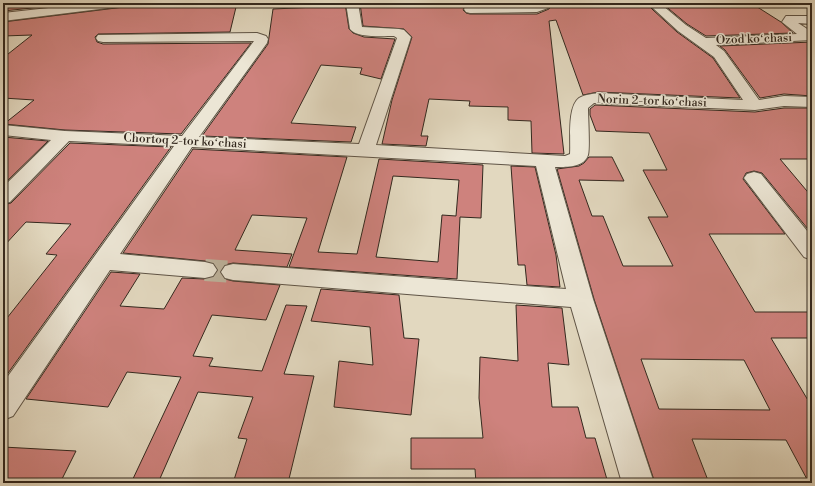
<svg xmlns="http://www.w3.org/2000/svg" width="815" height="486" viewBox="0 0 815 486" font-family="'Libre Bodoni',serif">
	<rect width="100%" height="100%" fill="#e2d8bf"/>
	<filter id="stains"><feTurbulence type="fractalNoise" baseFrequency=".005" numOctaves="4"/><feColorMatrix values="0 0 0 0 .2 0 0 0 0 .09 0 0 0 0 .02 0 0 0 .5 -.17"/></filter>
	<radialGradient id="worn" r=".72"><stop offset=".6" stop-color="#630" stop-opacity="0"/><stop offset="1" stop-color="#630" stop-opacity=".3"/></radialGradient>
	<path fill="#ce827d" stroke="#33281e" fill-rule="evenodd" d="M3 3H80L3 11Z
		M144 3H237L230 32 98 34 95 37 97 42 103 44 251 43 181 134 65 130 4 124 34 100 3 98V58L32 35 3 36V22L124 7 131 4Z
		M338 3H345L349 29 353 33 364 37 395 39 381 79 360 74 362 68 321 65 291 123 356 127 351 142 202 136 268 44 273 9 338 6Z
		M360 3H503L466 5 463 10 466 13 470 14H537L549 9 551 6 550 3H751L781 22 793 33 706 36 687 24 663 4H654L650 7 653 10 677 32 713 58 740 98 598 92 583 95 556 20 549 21 564 154 532 153 531 121 508 120V107L469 106 470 101 429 99 421 136H428L426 146 382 144 392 100 412 37 404 29 363 26Z
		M812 42V96L784 94 760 98 725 50 720 46Z
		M595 105 755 112 784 108H812V159H780L812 197V234L762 173 754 171 746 173 743 179 785 234H709L755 312H812V338H771L812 407V483H809L786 440 692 439 709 483H655L594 299 557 169 579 166 584 163 589 157H612L624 181 579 180 592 216H603L623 266H673L648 217H668L643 170H667L649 133 596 131 590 115V109ZM641 359 744 360 770 410 659 409Z
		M3 137 48 141 3 185Z
		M70 143 171 147 3 380V323L57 255 46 254 71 224 26 222 3 247V205L11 203Z
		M193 149 347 157 318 252 357 254 379 159 483 165 481 218 460 217 457 279 289 267 307 218 252 215 235 250 292 254 287 267 233 263 224 265 220 273 225 279 233 281 280 285 266 320 212 315 193 356 213 358 209 366 262 371 286 305 307 306 284 374 314 376 288 483H233L247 439 238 438 253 397 198 392 158 483H131L181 377 127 372 108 407 26 399 111 272 140 274 120 306 164 309 182 278 205 279 213 277 218 271 214 263 205 261 123 253ZM393 176 459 180 456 216 442 215 438 262 376 257Z
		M511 166 535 167 556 255 560 287 527 285 525 265H518Z
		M321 289 399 295 404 338 419 339 411 415 334 407 339 361 373 365 370 327 311 321Z
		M516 305 562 308 569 365 548 363 552 407H578L586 438H595L608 483H476L475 469H411V438H483L479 398 480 357 518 361Z
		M3 447 76 451 60 483H3Z"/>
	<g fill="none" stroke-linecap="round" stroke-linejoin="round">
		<path stroke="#bfb59f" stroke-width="22" stroke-dasharray="22 11" stroke-linecap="butt" d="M205 270 233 272"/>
		<g stroke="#5f5446" stroke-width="2">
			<path id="minor" d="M94 3H130L128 5 124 6 3 21V13Z
				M346 3H358L362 27 399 29 404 30 411 37 376 145 565 156 570 154C571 140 567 107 579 98 584 95 592 94 598 93L743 100 714 57 678 31 654 9 652 7 654 5H662L686 25 706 38 797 34 782 22 786 16H812V24L798 23 812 32V40L716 45 724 51 759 100 784 96 812 97V107L784 106 755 110 594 103 588 108C588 117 590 148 588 155 584 168 565 167 555 167L593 299 654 483H622L571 307 233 280 225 278 221 272 225 266 233 264 566 289 536 166 192 147 120 254 205 262 213 264 217 270 213 276 205 278 110 270 13 416 3 420V383L174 146 69 141 10 202 3 204V187L51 140 3 135V125L65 131 182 136 254 41 103 42 98 41 96 38 98 35 257 33 266 36 268 39 267 43 199 137 359 144 397 38 394 36C383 36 356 38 350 29Z
				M536 3H548L550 6 548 8 537 12 470 13 466 12 464 9 466 6 470 5 537 4Z
				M754 172 761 174 812 237V260L804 257 744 178 747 174Z"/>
		</g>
		<use href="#minor" fill="#ece6d5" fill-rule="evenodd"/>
	</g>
	<g text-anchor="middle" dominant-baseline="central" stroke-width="3" stroke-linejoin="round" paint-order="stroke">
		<g font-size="12" fill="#33281e" stroke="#ece6d5">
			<text transform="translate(754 39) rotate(-2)">Ozod koʻchasi</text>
			<text transform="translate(652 101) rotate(2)">Norin 2-tor koʻchasi</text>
			<text transform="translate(185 141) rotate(3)">Chortoq 2-tor koʻchasi</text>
		</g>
	</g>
	<rect width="815" height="486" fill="none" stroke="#e2d8bf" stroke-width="16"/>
	<rect x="4" y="4" width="807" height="478" fill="none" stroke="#33281e" stroke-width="2"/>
	<rect x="8" y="8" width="799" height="470" fill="none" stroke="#33281e"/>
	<rect width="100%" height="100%" filter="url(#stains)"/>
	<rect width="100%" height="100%" fill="url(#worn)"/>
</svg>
